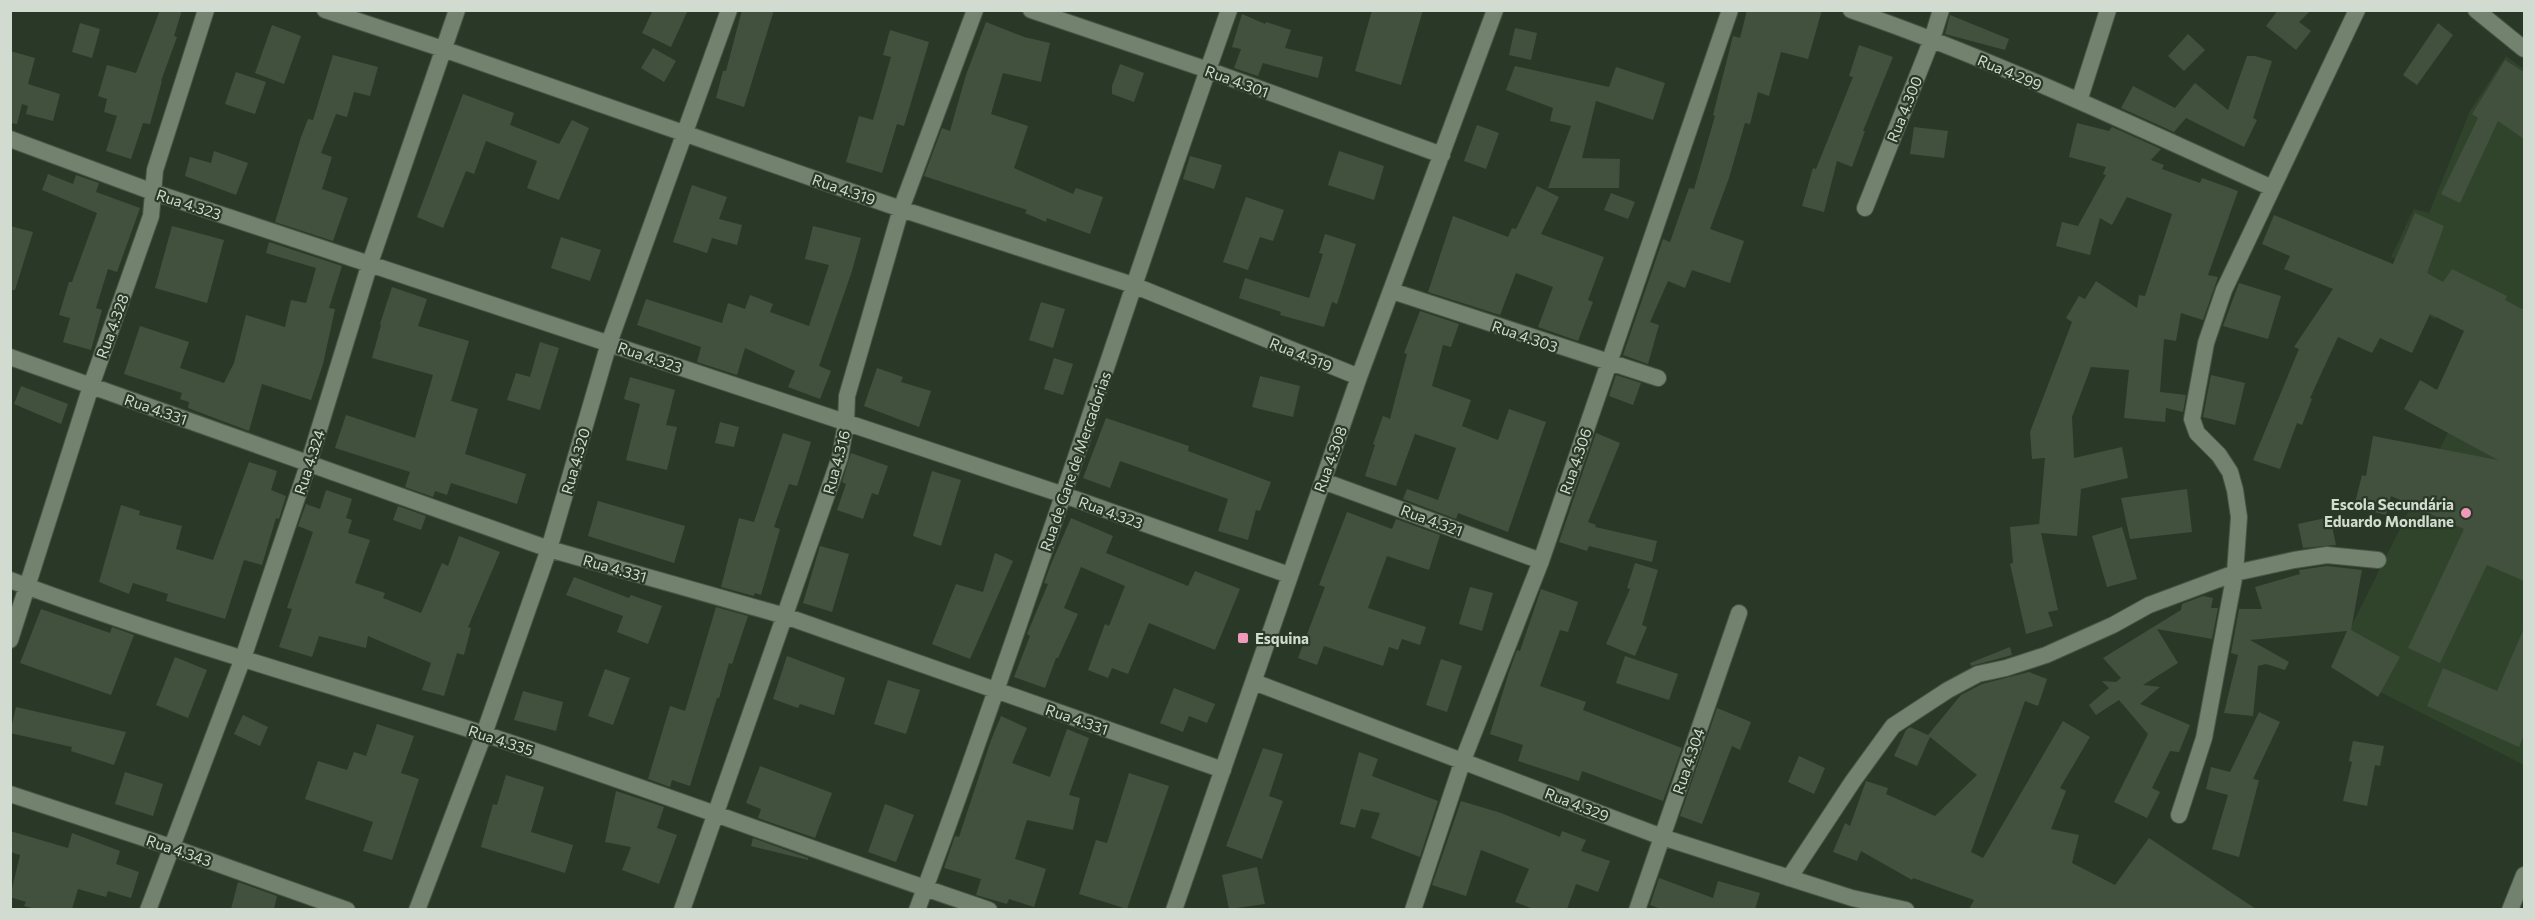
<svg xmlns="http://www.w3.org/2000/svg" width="2535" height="920" viewBox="0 0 2535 920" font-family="Commissioner,sans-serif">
	<rect width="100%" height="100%" fill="#2a3927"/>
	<path fill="#30432b" d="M2506 56 2524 69V353L2442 309 2435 319 2395 298 2410 265 2391 257 2414 209 2429 213 2470 111Z
		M2493 342 2524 358V765L2331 667Z"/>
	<path fill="#42513e" d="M160 10H182L174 36 177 37 161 81H162L150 124 143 123 131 159 106 151 117 116 104 112 107 99 98 96 107 65 136 73Z
		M653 10H688L671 47 642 33Z
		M742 10H774L744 107 716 98 723 71H726Z
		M1372 10H1423L1401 85 1355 71Z
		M1747 10H1822L1808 59 1781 52 1769 96 1758 92 1750 124 1745 123 1729 178 1710 229 1744 241 1730 283 1692 270 1685 288 1668 281 1650 322 1659 325 1648 364 1623 355 1663 239 1670 242 1689 188 1694 189 1715 116 1713 115 1733 36 1740 38Z
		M2278 10H2311L2299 22 2311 31 2296 50 2266 26Z
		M1242 14 1265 24 1266 22 1291 30 1285 48 1323 57 1318 78 1263 63 1258 76 1234 68 1241 49 1232 47Z
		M1950 15 2009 39 2005 50 1945 34Z
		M986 22 1024 37 1050 43 1041 82 1003 73 991 114 1028 126 1014 168 1073 194 1076 188 1103 197 1090 234 1047 218 1046 222 1025 213 1027 210 924 176 942 128 950 131 966 75Z
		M80 23 100 29 92 58 72 52Z
		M2438 23 2453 35 2417 85 2403 75Z
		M272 25 301 36 284 84 255 73Z
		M1515 28 1537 33 1531 60 1509 55Z
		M890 30 929 42 904 126 897 124 882 173 846 162 859 116 873 120 891 57 883 55Z
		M2188 34 2205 50 2184 71 2168 56Z
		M1859 45 1893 57 1863 131H1865L1852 167 1837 161 1824 212 1802 206 1813 168 1816 169 1853 77 1849 76Z
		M653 48 676 61 664 82 641 68Z
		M10 51 35 58 28 84 60 94 53 121 26 114 28 106 22 104 17 124 10 123Z
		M333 55 378 67 370 96 354 92 347 117 336 114 321 153 332 157 322 189 348 198 333 241 275 222 301 137 308 119 313 120Z
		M2247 56H2255L2272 61 2253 118 2257 120 2244 147 2186 118 2174 132 2121 108 2133 86 2175 108 2195 83 2228 110Z
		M2505 60 2524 72V139L2498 121 2460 203 2441 194 2478 118 2472 114Z
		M1120 64 1144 73 1134 102 1112 94V86Z
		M1515 66 1609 87 1616 67 1665 83 1653 120 1596 101 1582 158 1620 159 1619 188H1548L1571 126 1550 121 1553 108 1506 90Z
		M236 72 266 82 255 114 225 104Z
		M463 94 514 113 510 125 559 144 572 120 589 128 559 200 527 188 537 161 486 141 474 174 466 171 443 228 417 217Z
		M2077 123 2109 131 2112 127 2161 149 2151 160 2164 165 2162 169 2200 183 2202 178 2238 191 2208 275 2218 277 2203 320 2181 313 2176 341 2164 339 2160 392 2186 395 2183 412 2166 408 2165 422 2124 418 2129 370 2091 367 2072 417 2074 458 2122 447 2128 478 2081 489 2077 536 2041 533 2058 610 2048 612 2053 626 2026 634 2010 564 2013 563 2010 527 2039 524V526L2045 458 2032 459 2030 432 2072 322 2066 318 2079 296 2085 299 2096 281 2137 308 2139 295 2145 296 2172 214 2127 197 2112 225 2100 218 2090 255 2056 246 2062 222 2078 226 2106 175 2103 174 2106 167 2069 157Z
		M1477 125 1499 133 1486 169 1464 161Z
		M1914 127 1948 131 1944 158 1910 154Z
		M214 151 248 163 236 195 185 176 190 157 211 163Z
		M1339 151 1384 166 1374 200 1328 185Z
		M1190 156 1222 165 1214 189 1183 179Z
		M48 174 73 184 76 175 99 183 96 192 140 208 117 272 108 269 96 308 102 310 91 350 63 342 70 318 59 315 69 282H72L97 213 42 190Z
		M692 185 727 197 719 219 742 225 737 245 712 238 707 253 673 242Z
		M1537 186 1559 197 1541 234 1604 257 1588 300 1593 302 1578 341 1538 327 1553 287 1516 273 1500 315 1428 292 1453 216 1508 237 1512 228 1516 229Z
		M1611 193 1635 202 1628 219 1604 210Z
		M1246 197 1284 210 1273 241 1260 237 1248 270 1223 262Z
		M2415 213 2444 226 2427 273 2443 282 2452 269 2507 296 2505 300 2524 310V581L2487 565 2440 663 2408 648 2464 529 2391 496 2386 515 2354 507 2362 475 2366 476 2373 436 2498 460 2404 409 2420 380 2437 390 2464 331 2430 314 2412 353 2380 338 2372 353 2338 337 2310 398 2312 399 2302 425 2297 423 2280 469 2253 460 2299 349 2294 347 2333 289 2284 269 2290 256 2262 244 2274 215 2393 264Z
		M10 226 33 232 15 290H10Z
		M172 226 224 240 207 303 155 288Z
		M813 226 861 238 852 271 819 366 831 371 820 399 788 387 795 371 745 348 737 375 697 362 701 347 637 325 646 299 722 323 728 303 745 309 750 295 773 304 770 312 809 326 829 265 805 259Z
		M1325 234 1356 244 1337 304 1332 302 1324 327 1280 315 1281 312 1239 298 1245 278 1309 298 1323 254 1319 253Z
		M561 237 601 250 590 281 551 268Z
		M269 242 342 266 329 308 335 309 323 364 311 400 262 384 249 431 188 408 189 402 180 399 182 393 124 374 140 326 189 342 180 368 224 383 234 363 246 315 285 327 291 300 306 303 316 268 266 253Z
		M2239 283 2281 296 2268 339 2223 326Z
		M392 287 427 299 418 326 469 341 451 401 478 409 465 454 526 474 517 504 451 483 447 495 435 491 433 497 405 487 410 472 335 448 346 415 415 438 433 375 372 358 381 325 380 324Z
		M1041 302 1065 309 1053 348 1029 340Z
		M1420 311 1459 324 1451 347 1443 345 1432 386 1471 400 1462 426 1498 440 1509 409 1546 422 1508 532 1458 513 1456 519 1403 499 1407 489 1438 500 1456 448 1415 434 1396 486 1365 476 1375 445 1373 444 1383 416 1390 419 1407 354 1404 353Z
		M540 342 559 348 540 410 507 400 516 373 530 377Z
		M1054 358 1073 364 1063 395 1044 389Z
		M877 368 903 377 901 382 931 391 919 427 864 406Z
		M1616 375 1641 383 1633 405 1609 396Z
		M2211 375 2245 383 2235 425 2203 417Z
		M1260 376 1300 386 1293 417 1252 407Z
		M630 377 675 390 666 425 677 427 667 470 626 460 640 404 624 399Z
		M21 386 68 404 61 424 14 404Z
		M1106 418 1189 446 1188 451 1271 482 1260 511 1256 510 1248 540 1218 531 1228 499 1120 461 1110 488 1083 478Z
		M720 422 739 427 734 447 715 443Z
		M783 433 811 442 797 486 789 484 774 527 780 529 761 595 755 593 754 596 721 587 739 518 754 522Z
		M1596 433 1620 443 1588 522 1596 525 1595 527 1657 541 1652 562 1589 546 1587 551 1559 542Z
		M851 453 888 466 878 495 872 493 863 519 837 510 846 484 842 482Z
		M249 462 277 471 271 490 286 496 279 519 276 518 262 565 244 560 225 619 166 601 168 594 133 583 129 594 99 582 121 505 140 511 139 515 182 526 176 549 213 560Z
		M932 471 961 480 941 546 913 536Z
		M2187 489 2192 532 2130 539 2121 498Z
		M326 490 352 499 346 518 352 520 348 533 370 540 355 583 385 593 383 598 421 613 442 563 448 566 459 536 500 552 468 627 471 628 464 655 457 653 444 696 422 690 431 663 368 636 366 648 319 636 312 657 279 647 292 609 287 608 313 532 298 526 306 504 320 509Z
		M598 501 685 526 674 563 588 536Z
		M398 506 426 516 421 530 393 520Z
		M1347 512 1392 529 1396 519 1440 535 1429 570 1387 556 1368 608 1426 627 1420 645 1402 639 1398 650 1389 647 1383 666 1324 646 1317 665 1298 658 1325 587 1319 585Z
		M2330 517 2336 545 2303 548 2298 524Z
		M1071 518 1113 536 1106 553 1188 586 1195 571 1240 589 1215 650 1149 623 1128 674 1112 668 1108 678 1088 670 1105 624 1109 626 1125 586 1081 567 1064 608 1078 614 1058 658H1056L1045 688 1014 677 1030 636 1027 634 1048 584 1044 583 1051 564Z
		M2122 527 2137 579 2107 587 2092 536Z
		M820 546 849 554 832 612 803 603Z
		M995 553 1013 561 970 659 932 644 956 584 983 592Z
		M1635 563 1658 570 1642 625 1647 627 1635 656 1606 644 1630 589 1627 588Z
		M2327 566 2362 570 2351 630 2400 657 2378 697 2331 667 2347 631 2250 640 2289 662 2285 670 2266 664 2258 666 2253 716 2224 713 2238 655 2231 653 2239 609H2262L2255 587 2300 574 2299 570Z
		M574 577 629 598 631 595 662 606 648 644 617 632 623 616 566 595Z
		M1470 587 1493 593 1482 631 1459 624Z
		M1541 589 1578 602 1568 632 1560 630 1540 686 1586 702 1583 710 1682 748 1663 801 1582 771 1579 781 1518 761 1523 745 1490 734 1509 672 1517 650 1520 651Z
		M2203 596 2213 598 2211 608H2218L2212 639 2157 629 2178 663 2143 685 2160 687 2140 704 2190 725 2179 752 2170 751 2152 788 2160 792 2147 818 2114 802 2148 734 2119 700 2096 715 2089 705 2109 688 2102 681 2116 682 2121 678 2103 658 2181 610 2182 604Z
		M716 607 748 616 732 664 729 663 719 698H717L690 786 672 780 670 787 648 779 670 706 685 711Z
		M41 609 110 633 112 627 134 635 111 695 20 663Z
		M2524 628V735L2519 747 2427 706 2443 668 2497 691Z
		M2010 647 2012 655 1971 666 1970 663Z
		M787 656 845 678 834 715 800 704 798 708 773 699Z
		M1625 656 1678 674 1669 700 1616 683Z
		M175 657 207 670 188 718 156 705Z
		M1441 659 1462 666 1447 712 1426 705Z
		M605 669 630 678 613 725 588 716Z
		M2029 672 2047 679 2038 706 2025 701 1971 852 1983 858 2063 721 2090 737 2060 788 2066 791 2051 829 2079 835 2072 863 2115 885 2149 838 2256 909H1969L1974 900 1913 878 1912 880 1861 851 1857 861 1833 852 1845 823 1850 826 1866 781 1888 788 1886 794 1935 816 1977 775 1930 737 1917 766 1894 756 1906 730 1910 727 1928 735 1961 695 1982 684Z
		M888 680 920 690 906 734 874 724Z
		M1174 688 1215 704 1207 723 1189 716 1183 732 1160 723Z
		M523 691 563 702 556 731 514 720Z
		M16 707 126 732 114 765 71 751 72 747 10 733Z
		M1717 708 1751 722 1740 750 1732 746 1702 824 1680 816Z
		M2259 712 2280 722 2253 779 2259 780 2239 857 2212 849 2228 795 2206 789 2211 767 2230 772Z
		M243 715 268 727 260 746 234 734Z
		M1001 716 1027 728 1012 763 1050 777 1067 729 1089 738 1069 795 1080 798 1073 830 1027 820 1015 859 1046 869 1034 907 1009 899 1007 904 976 895 981 879 944 868 955 836 959 837 991 740Z
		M377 724 414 736 401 773 419 779 392 860 363 851 373 822 305 799 318 761 347 770 354 752 366 756Z
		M2353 741 2384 746 2380 766 2375 765 2367 806 2343 801 2352 762 2349 761Z
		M1263 748 1283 754 1269 796 1283 801 1262 859 1226 846Z
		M1359 752 1378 759 1372 776 1438 801 1420 857 1371 838 1380 813 1361 809 1355 828 1340 824Z
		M1799 756 1825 768 1814 794 1788 782Z
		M760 766 832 793 815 838 758 818 761 809 746 803Z
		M125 772 163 784 153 816 115 804Z
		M1129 773 1169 786 1127 909 1079 894 1096 840 1107 843Z
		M506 775 544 787 531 832 573 845 565 873 481 847 493 804 497 805Z
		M616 791 664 807 657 828 677 835 659 884 622 870 631 847 605 842Z
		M1461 801 1501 813 1560 837 1562 831 1586 840 1581 851 1610 861 1598 892 1576 884 1567 909H1533L1515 902 1529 869 1481 850 1466 896 1432 885Z
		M885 804 914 815 896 862 868 852Z
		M10 831 68 848 72 833 120 851 116 864 139 872 131 898 108 891 106 897 78 889 72 909H36L24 906 26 902 10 897 20 855 10 852Z
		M753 838 808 858V860L751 846Z
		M1257 867 1265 904 1229 909 1222 875Z
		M1659 878 1713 898 1718 881 1760 893 1755 909H1661L1650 905Z
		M238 882 277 896 274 909H231Z"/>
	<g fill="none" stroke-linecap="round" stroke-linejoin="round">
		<g stroke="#485445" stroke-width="18">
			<path id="minor" d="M325 10 443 49 901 209 1133 285 1359 377
				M1031 10 1208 70 1442 155
				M1851 10C1995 60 2133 125 2272 188
				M2476 10 2524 49
				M2079 101 2108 10
				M10 139 153 192 1064 495 1289 575
				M1865 208 1932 39 1941 10
				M1392 291 1658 378
				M10 357 549 549 785 616 1223 770
				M1323 481 1541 561
				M10 580C166 639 327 683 484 734 654 790 820 853 989 910
				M10 640 91 386 151 216 155 170 206 10
				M1254 682 1662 837 1852 898 1906 910
				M10 794 171 847 347 910
				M2179 815 2204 738 2235 573 2239 517 2235 490 2230 472 2219 455 2197 433 2192 419 2206 343 2224 290 2357 10
				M1789 878 1853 781 1893 726 1948 690 1978 674 2006 668 2046 655 2113 625 2149 605 2235 573 2294 560 2327 555 2378 560
				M148 910 243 658 309 462 370 263 457 10
				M417 910 484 734 549 549 609 343 729 10
				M682 910 840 457 846 423 847 396 901 209 975 10
				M917 910C1028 612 1123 309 1229 10
				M1174 910 1359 377 1495 10
				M1413 910 1463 760 1541 561 1730 10
				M1637 910 1739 613
				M2510 910 2524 875"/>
		</g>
		<use href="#minor" stroke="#72826e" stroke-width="16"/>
	</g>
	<g fill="#ef9ab8" stroke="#2a3927" stroke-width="2">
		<circle cx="2466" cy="513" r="6"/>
		<rect x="1237" y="632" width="12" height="12" rx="3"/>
	</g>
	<g text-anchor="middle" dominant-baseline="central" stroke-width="4.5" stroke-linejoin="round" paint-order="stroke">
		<g font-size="15" fill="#d2dbcf" stroke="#2a3927">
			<text transform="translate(2010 72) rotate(23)">Rua 4.299</text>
			<text transform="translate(1237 81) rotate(20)">Rua 4.301</text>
			<text transform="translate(1904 109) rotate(-68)">Rua 4.300</text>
			<text transform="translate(844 189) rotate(19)">Rua 4.319</text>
			<text transform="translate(189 204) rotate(18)">Rua 4.323</text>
			<text transform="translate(112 326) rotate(-70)">Rua 4.328</text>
			<text transform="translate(1525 336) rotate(19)">Rua 4.303</text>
			<text transform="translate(1301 354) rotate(22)">Rua 4.319</text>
			<text transform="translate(650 357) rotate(19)">Rua 4.323</text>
			<text transform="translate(156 409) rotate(19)">Rua 4.331</text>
			<text transform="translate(1330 459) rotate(-70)">Rua 4.308</text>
			<text transform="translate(575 461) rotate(-74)">Rua 4.320</text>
			<text transform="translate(1075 461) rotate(-71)">Rua de Gare de Mercadorias</text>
			<text transform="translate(1575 461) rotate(-71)">Rua 4.306</text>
			<text transform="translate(309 462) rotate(-72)">Rua 4.324</text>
			<text transform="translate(836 462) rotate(-75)">Rua 4.316</text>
			<text transform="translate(1111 512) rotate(20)">Rua 4.323</text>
			<text transform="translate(1432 520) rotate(20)">Rua 4.321</text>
			<text transform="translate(615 568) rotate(16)">Rua 4.331</text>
			<text transform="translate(1077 719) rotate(19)">Rua 4.331</text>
			<text transform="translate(501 740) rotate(18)">Rua 4.335</text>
			<text transform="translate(1688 761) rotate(-71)">Rua 4.304</text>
			<text transform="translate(1577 804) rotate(21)">Rua 4.329</text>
			<text transform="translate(179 850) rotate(19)">Rua 4.343</text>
		</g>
		<g font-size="15" font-weight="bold" fill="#d2dbcf" stroke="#2a3927" text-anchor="end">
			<text x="2454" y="504">Escola Secundária<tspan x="2454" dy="17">Eduardo Mondlane</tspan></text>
			<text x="1255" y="638" text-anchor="start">Esquina</text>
		</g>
	</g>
	<rect width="2535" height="920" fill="none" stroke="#d2dbcf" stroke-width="24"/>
</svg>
